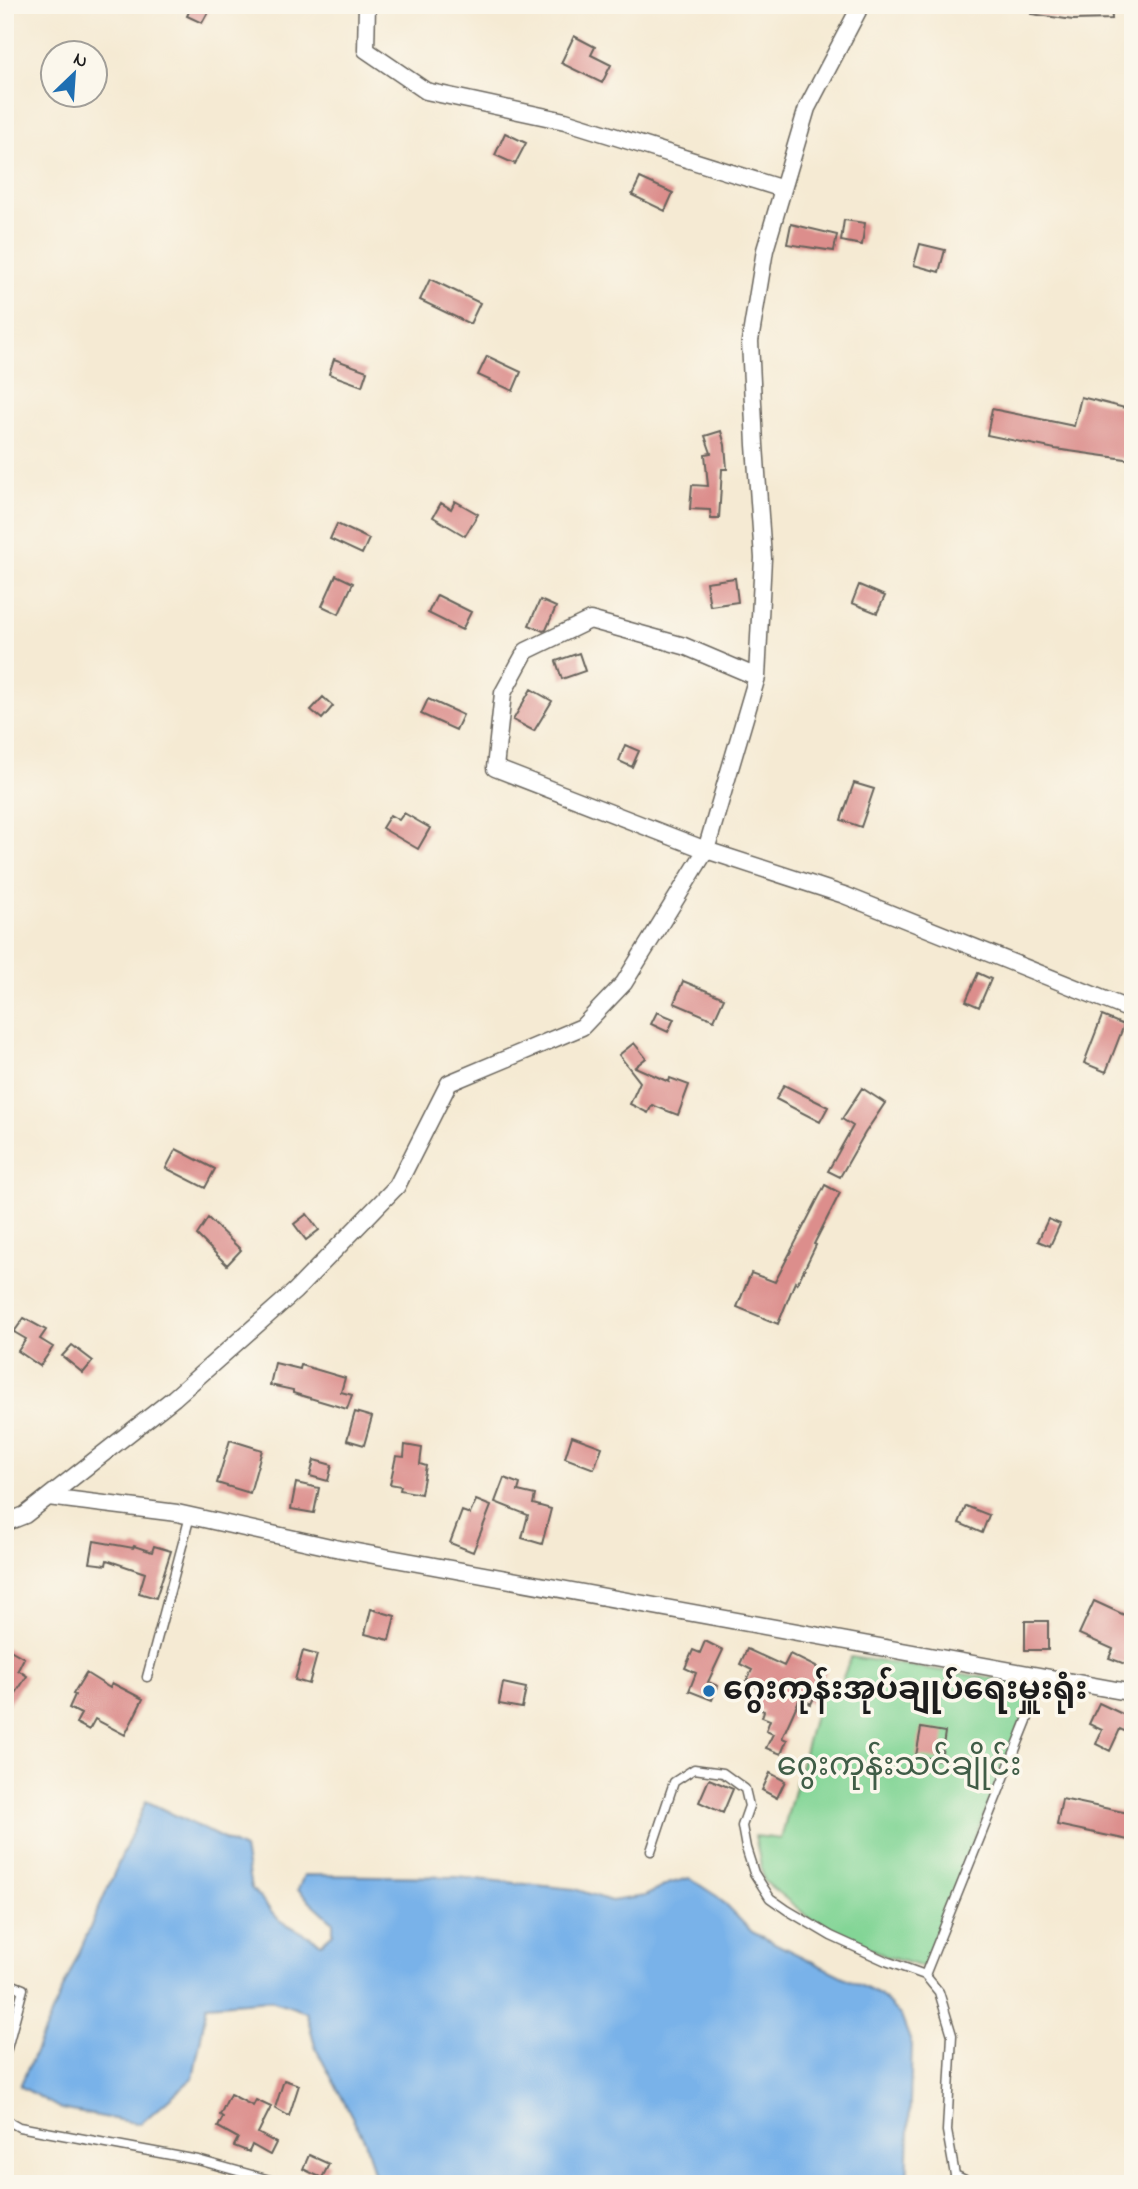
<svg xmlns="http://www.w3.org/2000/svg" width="1138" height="2189" viewBox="0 0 1138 2189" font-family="'Indie Flower','Noto Sans Myanmar',sans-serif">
	<rect width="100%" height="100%" fill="#fbf7ec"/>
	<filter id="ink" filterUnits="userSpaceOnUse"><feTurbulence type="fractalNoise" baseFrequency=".0143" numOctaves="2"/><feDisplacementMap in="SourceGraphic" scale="14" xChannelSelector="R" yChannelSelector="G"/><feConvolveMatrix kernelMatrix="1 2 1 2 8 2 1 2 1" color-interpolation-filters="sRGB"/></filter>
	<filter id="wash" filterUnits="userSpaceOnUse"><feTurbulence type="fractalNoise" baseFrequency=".00686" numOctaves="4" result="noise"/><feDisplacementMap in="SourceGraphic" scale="28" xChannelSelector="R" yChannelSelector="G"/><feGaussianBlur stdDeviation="1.57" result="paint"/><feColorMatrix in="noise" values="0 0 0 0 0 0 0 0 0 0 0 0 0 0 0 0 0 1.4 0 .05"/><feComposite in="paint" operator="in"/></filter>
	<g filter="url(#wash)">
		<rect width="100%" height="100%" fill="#f5ead3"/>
		<path fill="#83d596" stroke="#507859" stroke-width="2" d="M851 1657 1036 1685 923 1967 885 1956 812 1920 764 1881 755 1836 781 1839 820 1693 836 1695Z"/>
		<path fill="#79b2e9" stroke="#4a6782" stroke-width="2" d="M146 1801 244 1849 251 1888 279 1920 321 1943 333 1933V1922L298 1890 304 1875 457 1877 575 1889 611 1901 645 1896 668 1884 689 1878 718 1897 752 1932 880 1995 901 2016 912 2045 907 2184H377L365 2141 316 2049 306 2012 271 2000 207 2005 193 2078 140 2124 61 2109 20 2086Z"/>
		<g id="blocks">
			<path fill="#dc8e8c" d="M192 5H212L202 23 187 16Z
				M1032 5H1111L1112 19 1073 20 1031 14Z
				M574 36 595 47 591 55 611 65 602 83 561 63Z
				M505 133 526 143 515 164 495 155Z
				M640 178 673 193 665 211 632 195Z
				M844 220 865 223 862 245 841 241Z
				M791 224 837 235 834 251 787 244Z
				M920 244 945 250 939 272 914 265Z
				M430 279 480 303 470 324 420 300Z
				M487 356 521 372 513 391 478 375Z
				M334 359 367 371 362 386 329 374Z
				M1081 397 1133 410V460L1055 449 987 435 992 409 1074 426Z
				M721 431 725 445 727 469H722L719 519H711L710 510 690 509 692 485 708 486 705 454 711 453 705 436Z
				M455 501 478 514 465 536 433 517 441 503 451 509Z
				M337 524 369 539 362 554 330 539Z
				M336 575 353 583 339 614 322 606Z
				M735 578 738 602 710 606 706 582Z
				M859 585 885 596 877 613 852 603Z
				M437 595 471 612 462 630 428 613Z
				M540 600 556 607 546 630 543 631 529 625Z
				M579 653 585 671 562 679 556 661Z
				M531 689 552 701 534 731 513 720Z
				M323 697 333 706 322 719 311 710Z
				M428 699 463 715 456 730 421 714Z
				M625 745 639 751 632 767 619 761Z
				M854 783 874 789 861 827 841 820Z
				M404 813 430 828 418 849 382 828 390 815 399 820Z
				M978 973 991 979 979 1007 966 1001Z
				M683 981 724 998 714 1020 674 1003Z
				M657 1012 674 1019 668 1032 651 1024Z
				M1102 1016 1124 1025 1106 1072 1084 1063Z
				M634 1043 646 1058 635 1067 669 1082 670 1078 689 1085 678 1115 652 1105 648 1113 630 1104 640 1082 619 1055Z
				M784 1085 828 1107 820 1122 776 1099Z
				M862 1088 885 1103 865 1133 840 1177 828 1171 853 1126 842 1119Z
				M176 1149 215 1169 205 1188 166 1168Z
				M825 1185 840 1193 814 1244 816 1245 797 1284 795 1282 778 1324 737 1307 751 1273 775 1282Z
				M307 1214 319 1230 306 1240 294 1224Z
				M208 1218 241 1250 227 1265 197 1235Z
				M1048 1219 1060 1224 1050 1246 1038 1241Z
				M24 1318 46 1330 40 1339 53 1347 40 1366 18 1351 26 1339 14 1332Z
				M72 1345 93 1361 83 1373 62 1356Z
				M275 1363 300 1369 301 1365 345 1378 341 1392 352 1395 347 1409 293 1393V1390L270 1385Z
				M355 1412 372 1417 364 1445 347 1440Z
				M572 1436 602 1447 594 1469 565 1458Z
				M230 1440 262 1450 250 1493 217 1483Z
				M405 1445 422 1448 420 1464 426 1466 421 1494 400 1490 401 1486 390 1484 396 1456 404 1457Z
				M314 1460 332 1465 328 1481 310 1476Z
				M504 1478 520 1484 518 1491 535 1495 533 1504 551 1509 542 1544 522 1538 528 1515 495 1502Z
				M296 1483 319 1488 314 1513 291 1509Z
				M476 1500 491 1506 473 1552 450 1543 462 1511 470 1514Z
				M966 1506 989 1515 982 1533 959 1523Z
				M94 1541 133 1548 134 1546 152 1552 154 1546 171 1551 156 1598 139 1593 145 1573 107 1560 106 1565 90 1563Z
				M1094 1601 1133 1619V1642L1125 1664 1109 1658 1113 1649 1079 1634Z
				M371 1609 395 1616 389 1640 365 1634Z
				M1025 1621H1048V1650H1025Z
				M705 1641 723 1650 708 1682 718 1686 712 1700 689 1691 696 1673 685 1668 693 1650 700 1653Z
				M5 1647 24 1658 18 1670 27 1676 5 1710Z
				M747 1649 784 1666 790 1654 826 1672 811 1704 800 1698 782 1738 787 1740 781 1754 766 1748 773 1734 766 1731 770 1720 762 1717 764 1711 752 1706 760 1689 746 1682 752 1670 740 1664Z
				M303 1651 317 1655 309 1684 295 1680Z
				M86 1673 110 1688 112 1683 143 1699 125 1735 95 1719 89 1730 76 1723 81 1714 69 1708 75 1695 73 1694Z
				M503 1683 526 1688 522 1708 499 1704Z
				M1099 1703 1133 1719V1735L1120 1729 1110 1751 1096 1744 1102 1730 1089 1724Z
				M921 1728 945 1732 941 1760 916 1756Z
				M770 1773 785 1781 777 1798 762 1790Z
				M709 1779 733 1789 723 1813 699 1802Z
				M1062 1799 1133 1814V1841L1057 1825Z
				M284 2080 299 2085 289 2116 275 2108Z
				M230 2094 253 2106 256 2100 271 2107 258 2133 276 2143 270 2155 252 2145 249 2152 234 2146 238 2138 218 2127 223 2117 220 2115Z
				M309 2155 329 2164 322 2178 303 2169Z"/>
		</g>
	</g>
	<g filter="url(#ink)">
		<use href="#blocks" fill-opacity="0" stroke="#68645c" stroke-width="2"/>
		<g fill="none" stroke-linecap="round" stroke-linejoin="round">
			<g stroke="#68645c" stroke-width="11">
				<path id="service" d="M147 1677 190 1516
					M651 1851 674 1782 694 1769 723 1773 745 1789 749 1806 742 1826 746 1848 754 1873 770 1898 787 1910 831 1936 886 1961 925 1975 939 1992 952 2035 947 2131 955 2175 973 2184
					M925 1975 1044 1678
					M5 1982 23 1989 5 2056
					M5 2119 19 2127 198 2160 284 2184"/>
			</g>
			<g stroke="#68645c" stroke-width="19">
				<path id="minor" d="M367 5 366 50 426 91 565 121 783 189
					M757 677 684 646 590 620 526 651 503 693 495 768 706 850 844 895 1133 1011
					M48 1497 174 1398 295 1291 397 1186 449 1083 582 1027 624 983 706 850 757 677 763 558 755 445 750 341 765 250 807 108 861 5
					M5 1523 25 1515 48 1497 177 1513 335 1548 1133 1693"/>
			</g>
			<use href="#service" stroke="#fff" stroke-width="8"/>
			<use href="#minor" stroke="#fff" stroke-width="16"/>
		</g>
	</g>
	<circle fill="#1f6fb2" stroke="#fbf7ec" stroke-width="2.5" cx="709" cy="1691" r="7"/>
	<g text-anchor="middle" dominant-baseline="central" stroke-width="7" stroke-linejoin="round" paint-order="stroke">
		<g font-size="32" font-weight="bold" fill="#1c1c1c" stroke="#fbf7ec" text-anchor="start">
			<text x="723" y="1691">ဂွေးကုန်းအုပ်ချုပ်ရေးမှူးရုံး</text>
		</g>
		<g font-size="32" fill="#405d47" stroke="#fbf7ec">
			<text x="899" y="1767">ဂွေးကုန်းသင်ချိုင်း</text>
		</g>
	</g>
	<rect width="1138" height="2189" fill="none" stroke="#fbf7ec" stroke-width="28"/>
	<g transform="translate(74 74) rotate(25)"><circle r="33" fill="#fbf7ec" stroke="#a29f99" stroke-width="2"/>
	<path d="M0-5L12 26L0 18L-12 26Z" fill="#1f6fb2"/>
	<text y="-10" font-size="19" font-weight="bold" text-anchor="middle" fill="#1c1c1c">N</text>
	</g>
</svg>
